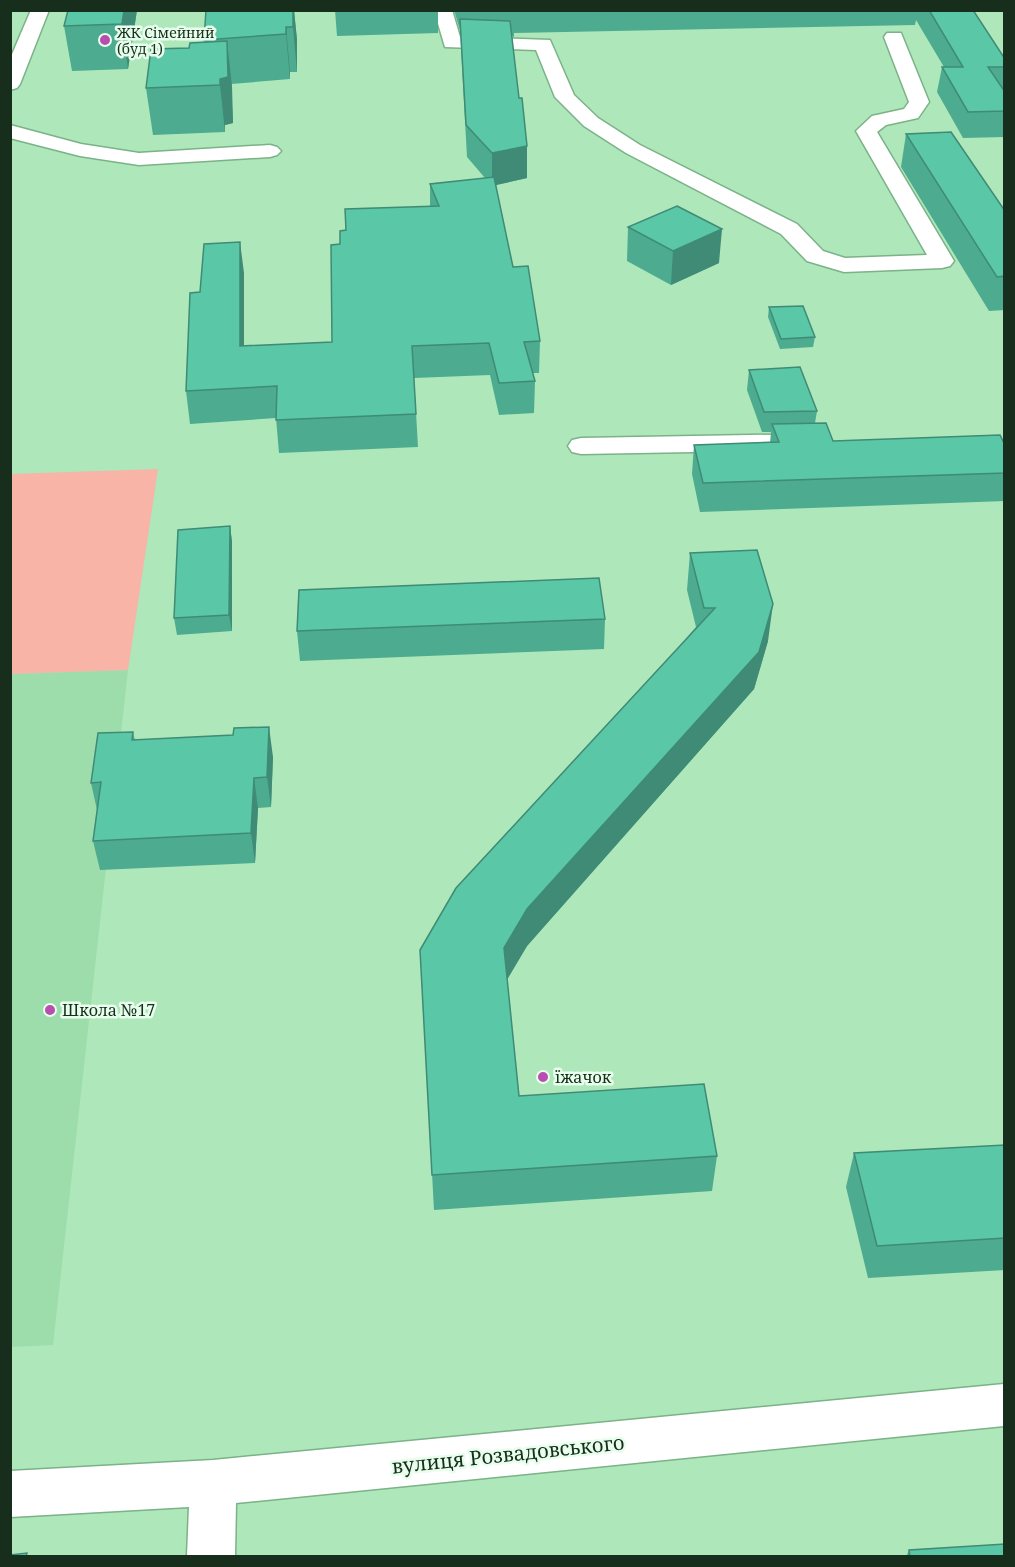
<svg xmlns="http://www.w3.org/2000/svg" width="1015" height="1567" viewBox="0 0 1015 1567" font-family="'Noto Serif',serif">
	<rect width="100%" height="100%" fill="#aee7ba"/>
	<path fill="#9dddac" d="M128 670 53 1345 11 1347 10 674Z"/>
	<path fill="#f7b4a7" d="M158 469 128 670 11 674V474Z"/>
	<g fill="none" stroke-linecap="round" stroke-linejoin="round">
		<g stroke="#7bb288" stroke-width="3">
			<path id="minor" d="M31 10H49L20 84 17 88 10 90V59Z
				M434 10H452L460 37 550 40 574 95 598 118 640 145 797 224 823 251 845 258 927 255 856 131 872 116 904 109 909 102 884 37 887 33H901L929 102 918 118 886 125 877 132 954 261 950 266 942 268 844 272 807 261 781 234 626 153 584 126 555 97 536 50 445 47Z
				M10 125 81 144 139 153 270 145 277 147 281 151 277 155 270 157 139 165 80 156 10 138Z
				M814 434 823 436 827 442 823 448 814 450 581 454 572 452 568 446 572 440 581 438Z
				M1004 1384V1426L236 1503 235 1556H187L189 1507 10 1517V1471L213 1460Z"/>
		</g>
		<use href="#minor" fill="#fff" fill-rule="evenodd"/>
	</g>
	<path fill="#4dab90" d="M68 10H137L128 69 72 71 64 26Z
		M294 10 297 40V72H290V79L231 84 233 123 225 125V132L153 135 146 88 189 48 204 42V40Z
		M335 10H438V33L337 36Z
		M454 10H973L1005 59V137L963 138 937 92 942 67H944L916 20 915 25 514 33V37L512 36 527 178 495 185 513 267 540 341 539 373H533L535 381 534 413 499 415 490 375 414 378 418 447 279 453 276 418 190 424 186 391 200 292 244 273V346L332 342 340 244 346 230 430 207V184L485 178 467 157 460 30Z
		M906 134 1004 211 1005 310 989 311 901 167Z
		M628 227 719 263 671 285 627 261Z
		M769 307 815 337 813 347 780 349 768 317Z
		M749 370 817 411 815 423 833 441 1005 445V501L700 512 692 474 694 445 770 443 771 432H762L747 390Z
		M230 526 232 542V631L177 635 174 618Z
		M690 553 768 641 754 689 527 946 507 979 519 1096 717 1156 712 1191 434 1210 420 950 696 627 687 590Z
		M605 619 604 649 300 661 297 631Z
		M133 732 135 740 273 757 271 807 258 808 255 863 100 870 93 841 97 810 91 783Z
		M1005 1145V1270L868 1278 846 1187 854 1153Z
		M909 1550 1005 1557H906Z"/>
	<path fill="#3f8b75" d="M124 10H137L128 69 122 24Z
		M293 10H294L297 40V72L293 27Z
		M286 27 290 72V79L286 34Z
		M227 41 232 86 233 123 225 125V132L220 85Z
		M527 146V178L492 186V153Z
		M722 229 719 263 671 285 673 251Z
		M240 242 244 273V378L240 346Z
		M230 526 232 542V631L229 615Z
		M773 604 768 641 754 689 527 946 504 985V948L527 909Z
		M269 727 273 757 271 807 267 777Z
		M254 778 258 808 255 863 251 833Z"/>
	<path fill="#5ac7a7" stroke="#3f8b75" stroke-width="1.5" d="M68 10H124L122 24 64 26Z
		M206 10H293V27H286V34L204 40Z
		M929 10H973L1005 59V67H988L1005 92V111L968 112 942 67H963Z
		M460 19 510 21 519 98H522L527 146 492 153 466 125Z
		M227 41 228 77 220 79V85L146 88 151 49 189 48 190 43Z
		M951 132 1005 211V276L997 277 906 134Z
		M494 177 513 267 528 266 540 341 524 342 535 381 499 383 489 343 412 346 416 414 276 420 277 386 186 391 190 293 200 292 204 244 240 242V346L332 342 331 245 340 244V231L346 230 345 209 439 206 430 184Z
		M677 206 722 229 673 251 628 227Z
		M803 306 815 337 781 339 769 307Z
		M800 367 817 411 764 412 749 370Z
		M826 423 833 441 1000 435 1005 445V473L703 483 694 445 779 442 772 424Z
		M230 526 229 615 174 618 178 530Z
		M757 550 773 604 759 652 527 909 504 948 519 1096 704 1084 717 1156 432 1175 420 950 456 888 715 608H704L690 553Z
		M599 578 605 619 297 631 299 590Z
		M269 727 267 777 254 778 251 833 93 841 101 782 91 783 98 733 133 732 132 740 233 735 234 728Z
		M1005 1145V1238L877 1246 854 1153Z
		M1005 1544V1557H910L909 1550Z
		M27 1553 26 1557H10V1555Z"/>
	<g fill="#b84eaf" stroke="#e8feec" stroke-width="2">
		<circle cx="105" cy="40" r="6"/>
		<circle cx="50" cy="1010" r="6"/>
		<circle cx="543" cy="1077" r="6"/>
	</g>
	<g text-anchor="middle" dominant-baseline="central" stroke-width="5" stroke-linejoin="round" paint-order="stroke">
		<g font-size="14" fill="#182e1d" stroke="#e8feec" text-anchor="start">
			<text x="117" y="32">ЖК Сімейний<tspan x="117" dy="16">(буд 1)</tspan></text>
		</g>
		<g font-size="16" fill="#182e1d" stroke="#e8feec" text-anchor="start">
			<text x="62" y="1010">Школа №17</text>
			<text x="555" y="1077">їжачок</text>
		</g>
		<g font-size="20" fill="#182e1d" stroke="#e8feec">
			<text transform="translate(508 1454) rotate(-6)">вулиця Розвадовського</text>
		</g>
	</g>
	<rect width="1015" height="1567" fill="none" stroke="#182e1d" stroke-width="24"/>
</svg>
